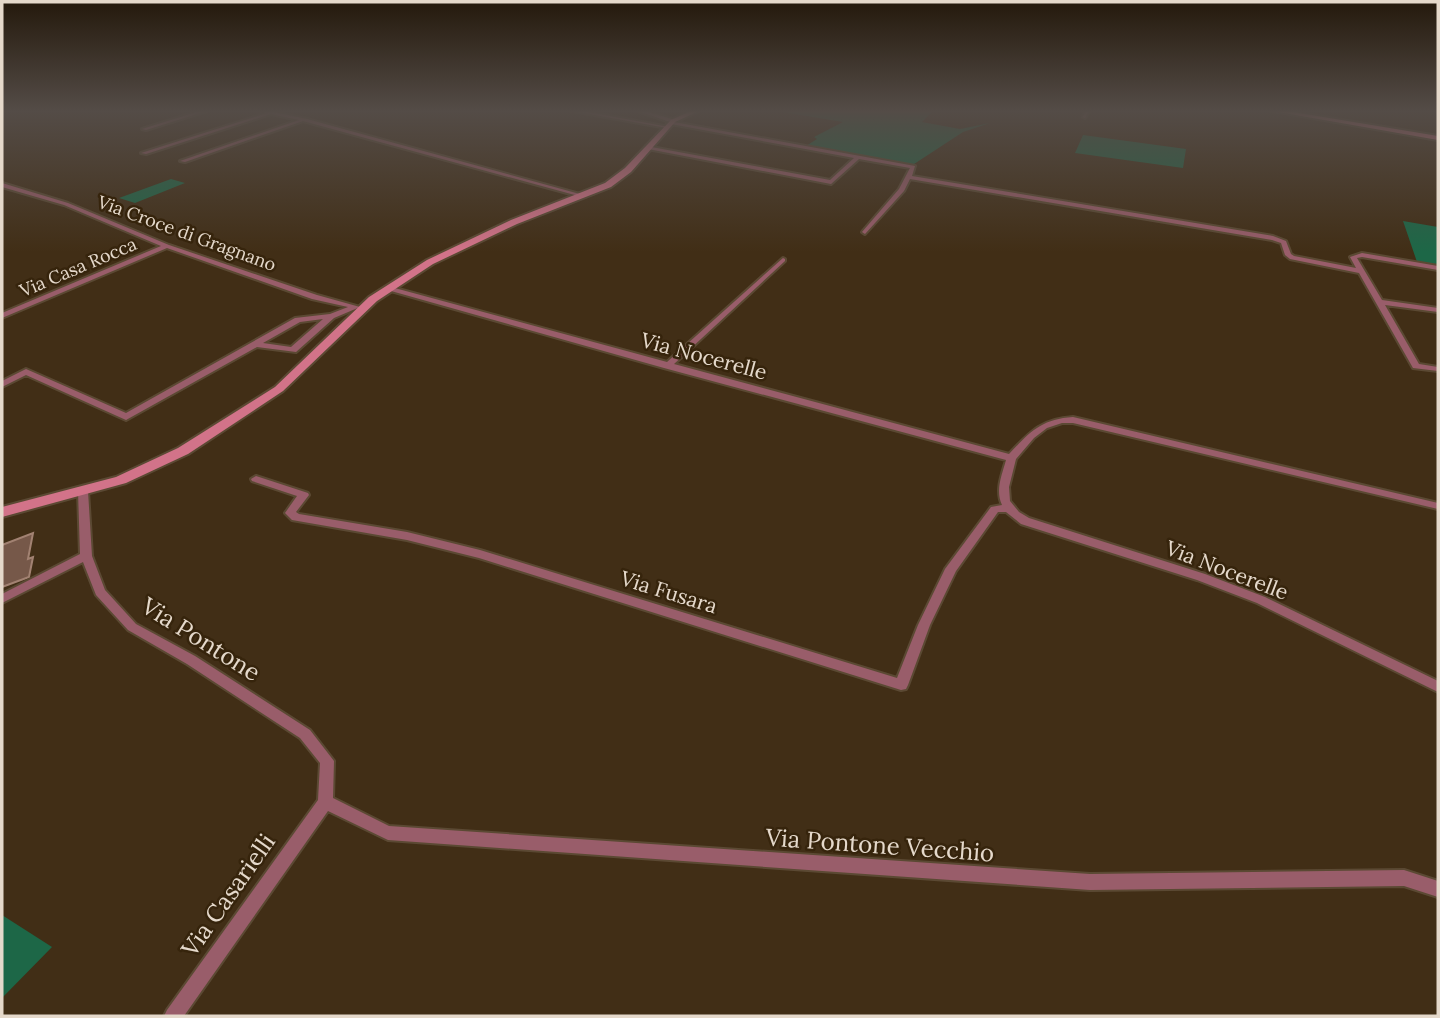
<svg xmlns="http://www.w3.org/2000/svg" width="1440" height="1018" viewBox="0 0 1440 1018" font-family="Lora,serif">
	<rect width="100%" height="100%" fill="#412e16"/>
	<path fill="#1d6747" d="M770 110H934L922 122 960 129 990 123 963 132 911 166 806 146 817 139 814 137 843 122Z
		M1083 135 1186 149 1183 168 1075 153Z
		M171 179 185 183 135 203 119 198Z
		M1403 221 1438 227V266L1417 262Z
		M2 915 52 947 2 998Z"/>
	<path fill="#765849" stroke="#a28272" stroke-width="2" d="M33 533 28 559 33 557 29 577 2 587V545Z"/>
	<g fill="none" stroke-linecap="round" stroke-linejoin="round">
		<g stroke="#5b4933" stroke-width="4">
			<path id="street" d="M203 110H210L146 130 142 129Z
				M256 110H264L307 119 587 196 582 197 303 121 185 162 180 161 299 120 271 114 146 154 141 153 267 113Z
				M567 110H577L669 127 667 128Z
				M635 110H642L675 120 674 122 915 166 912 176 1273 236 1286 241 1291 254 1294 256 1356 268 1350 257 1362 253 1438 266V270L1362 257 1357 258 1382 300 1438 308V312L1385 305 1419 364 1438 367V371L1413 368 1359 273 1290 259 1285 255 1281 243 1272 240 910 179 904 191 865 234 862 232 899 189 910 168 859 159 831 184 648 149 646 146 830 180 854 158 671 124 669 123 670 122Z
				M1086 110H1090L1085 118 1083 117Z
				M2 183 68 203 169 245 317 295 360 307 334 318 296 352 257 347 126 420 26 375 2 387V381L26 369 126 413 295 318 330 314 348 307 312 299 167 248 2 318V313L161 246 64 205 2 187ZM323 319 291 347 263 343 300 322Z
				M783 258 785 259V261L674 364 1009 454C1030 432 1041 419 1073 417L1438 503V509L1073 423H1062L1047 428 1034 438 1016 459 1009 487 1010 501 1019 512 1029 518 1205 574 1265 597 1438 681V692L1257 603 1197 580 1021 524 1006 512H998L956 571 930 625 908 685 906 689 901 690 479 558 407 540 292 520 285 513 297 496 252 481 251 479 256 476 308 493 309 495 296 512 299 514 407 532 480 550 897 678 918 625 945 569 991 507 1002 505C995 490 1002 475 1006 460L664 368 384 289 391 287 667 362Z
				M83 488 88 491 92 556 105 590 136 624 195 656 310 730 334 761 333 798 389 826 1090 874 1404 870 1438 881V897L1404 886 1090 890 388 840 328 811 184 1016H164L167 1010 318 800 320 763 300 738 187 664 128 630 96 595 83 562 2 603V594L80 554 78 491Z"/>
		</g>
		<g stroke="#5b4933" stroke-width="4">
			<path id="secondary" d="M693 110H701L675 122 631 172 611 187 517 224 433 264 377 301 283 391 188 454 126 483 2 517V507L116 477 178 448 275 387 369 297 427 260 511 220 605 183 625 168 671 120Z
				M1267 110H1281L1438 136V140Z"/>
		</g>
		<use href="#street" fill="#995d6a" fill-rule="evenodd"/>
		<use href="#secondary" fill="#d27389" fill-rule="evenodd"/>
	</g>
	<linearGradient id="sky" x2="0" y2="1"><stop stop-color="#24190c"/><stop offset="0.44" stop-color="#544c47"/><stop offset="1" stop-color="#544c47" stop-opacity="0"/></linearGradient>
	<rect width="1440" height="252" fill="url(#sky)"/>
	<g text-anchor="middle" dominant-baseline="central" stroke-width="5" stroke-linejoin="round" paint-order="stroke">
		<g font-size="18" fill="#e5d9cb" stroke="#36240c">
			<text transform="translate(187 233) rotate(20)">Via Croce di Gragnano</text>
			<text transform="translate(78 267) rotate(-23)">Via Casa Rocca</text>
		</g>
		<g font-size="21" fill="#e5d9cb" stroke="#36240c">
			<text transform="translate(704 356) rotate(15)">Via Nocerelle</text>
			<text transform="translate(1227 570) rotate(21)">Via Nocerelle</text>
			<text transform="translate(669 592) rotate(17)">Via Fusara</text>
		</g>
		<g font-size="24" fill="#e5d9cb" stroke="#36240c">
			<text transform="translate(201 639) rotate(32)">Via Pontone</text>
			<text transform="translate(880 845) rotate(4)">Via Pontone Vecchio</text>
			<text transform="translate(228 895) rotate(-55)">Via Casarielli</text>
		</g>
	</g>
	<rect width="1440" height="1018" fill="none" stroke="#e5d9cb" stroke-width="7"/>
</svg>
